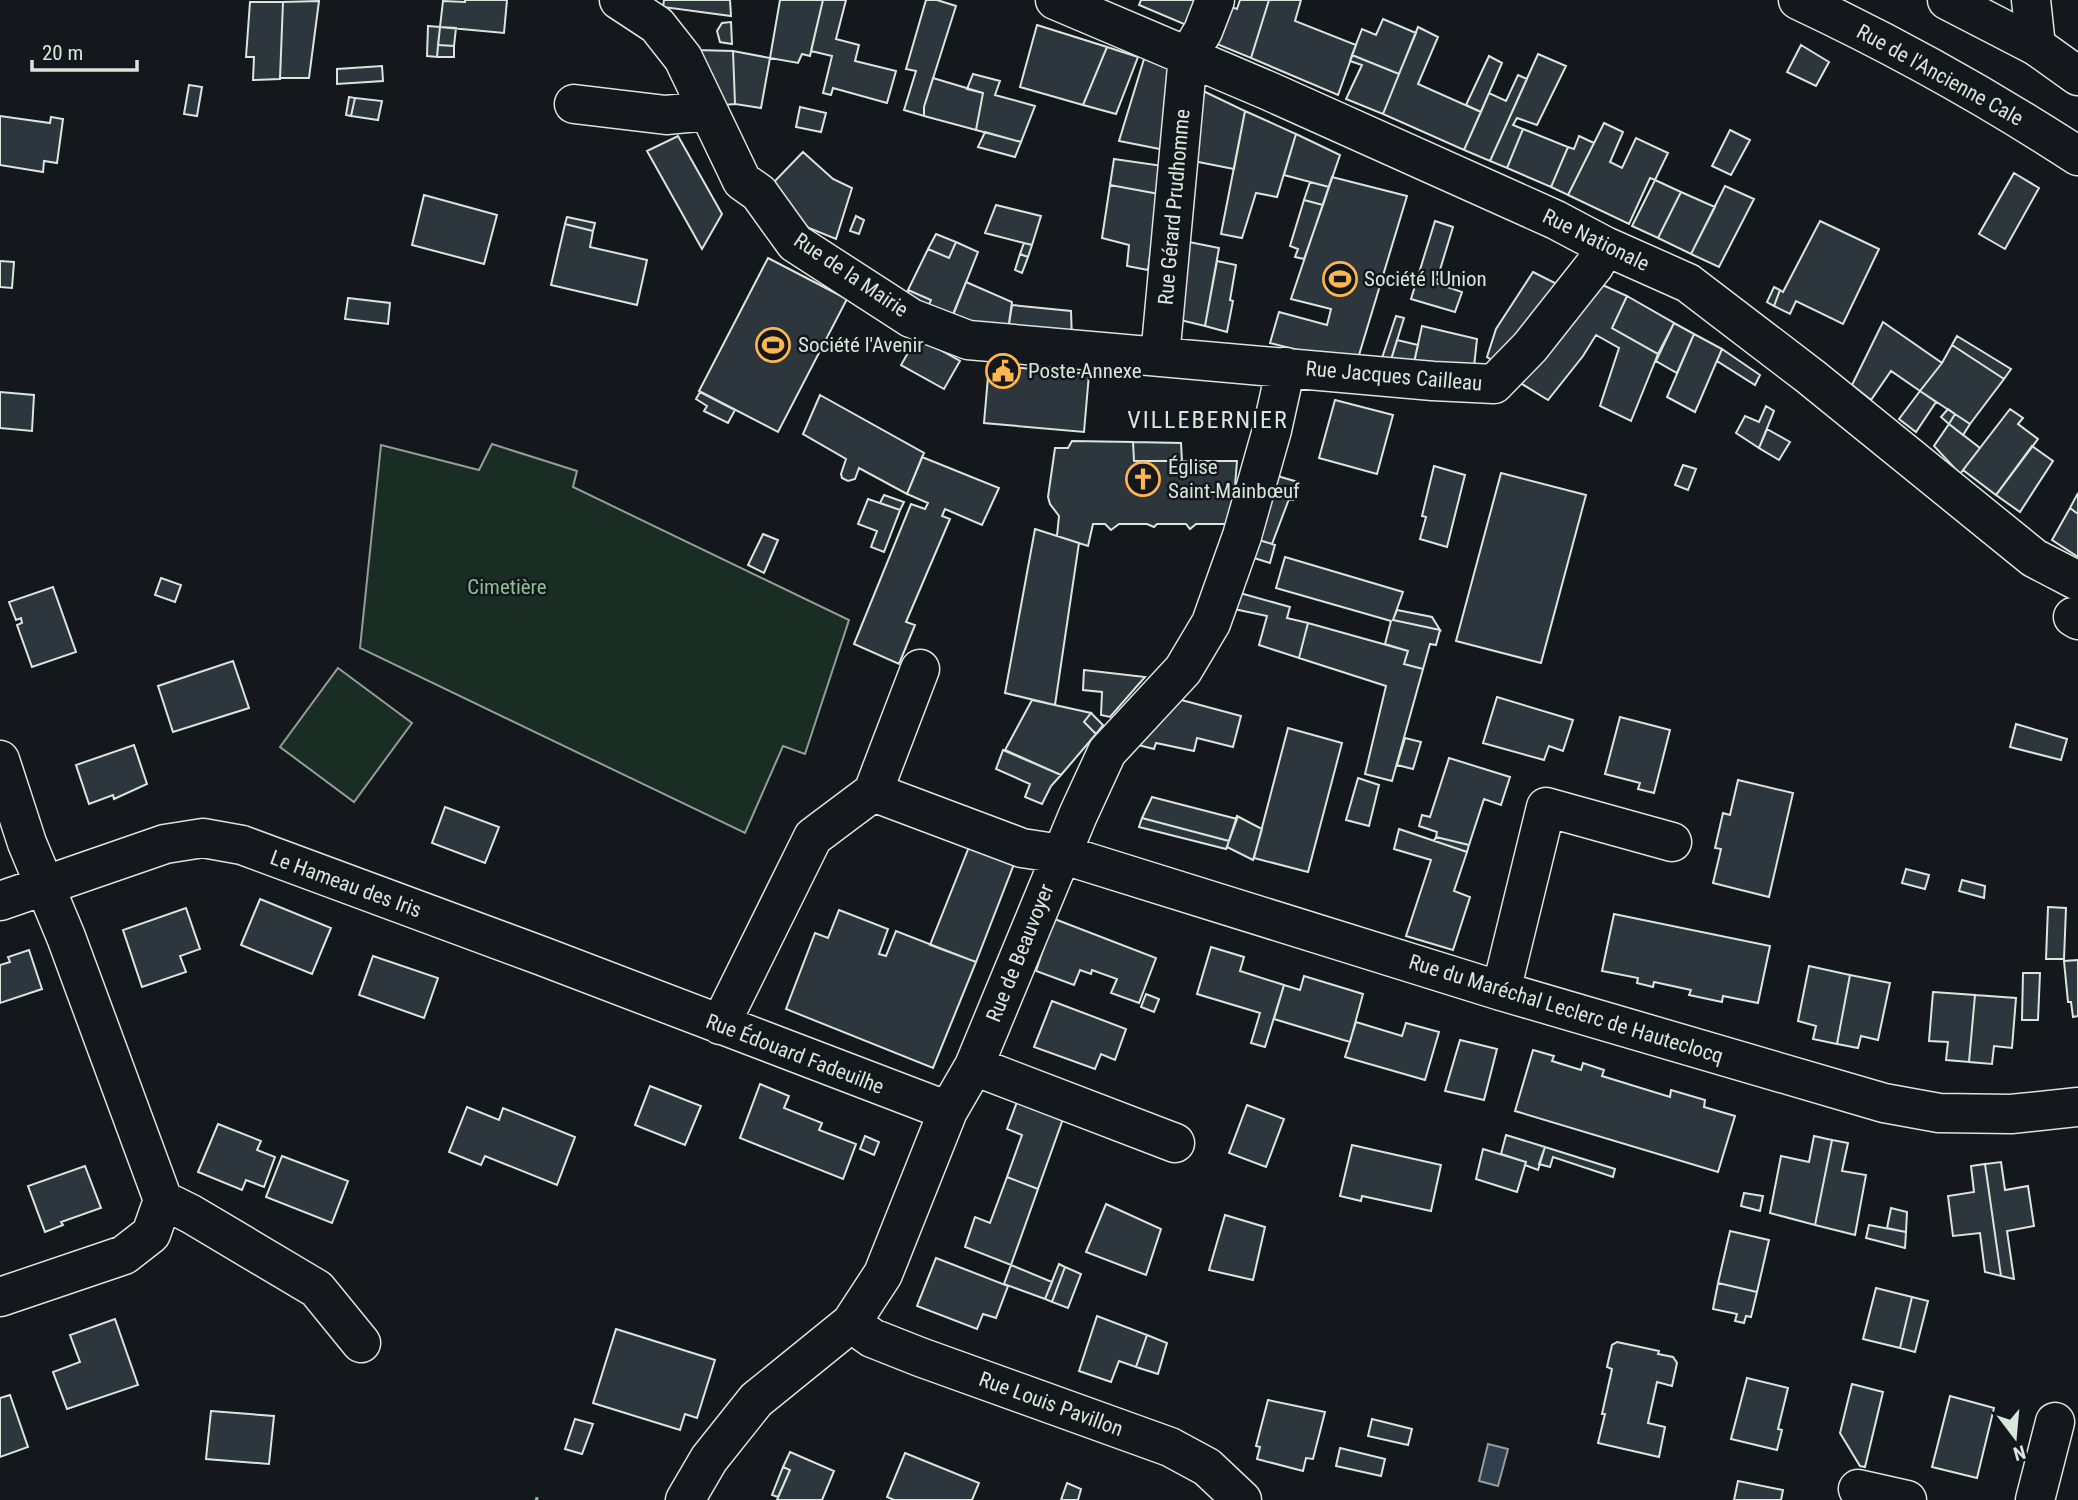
<svg xmlns="http://www.w3.org/2000/svg" width="2078" height="1500" viewBox="0 0 2078 1500" font-family="'Roboto Condensed',sans-serif">
	<rect width="100%" height="100%" fill="#14181c"/>
	<path fill="#1a2d24" stroke="#939e99" stroke-width="2" d="M492 444 577 471 573 487 849 620 805 754 783 746 745 833 360 648 381 445 479 470Z
		M338 668 412 723 354 802 280 747Z"/>
	<path fill="#2f3f4d" stroke="#939e99" stroke-width="2" d="M1488 1444 1508 1449 1498 1486 1479 1481Z"/>
	<path fill="#2c363c" stroke="#d8e6dc" stroke-width="2" d="M465 0H507L504 33 440 27 443 1 465 2Z
		M664 0H730L731 16 663 7Z
		M780 0H823L810 56 802 54 798 63 770 58Z
		M823 0H846L836 39 859 45 855 61 896 71 887 103 833 88 831 95 823 93 832 56 811 51Z
		M926 0H937L956 6 924 107V116L904 110 916 71 906 69Z
		M1141 0H1208L1198 30 1139 5Z
		M1240 0H1269L1251 58 1207 40 1219 3 1237 9Z
		M1269 0H1301L1295 21 1356 45 1338 95 1251 58Z
		M319 1 309 78H280L283 2Z
		M250 2H283L280 79 253 80 254 57H246Z
		M1383 19 1416 33 1399 74 1352 55 1362 29 1376 35Z
		M731 22 732 44 720 42 717 31 722 23Z
		M1037 25 1107 47 1083 105 1020 87Z
		M428 26 440 27 437 57 427 56Z
		M440 27 456 28 454 46 438 45Z
		M1418 27 1438 37 1418 84 1481 112 1464 150 1383 114Z
		M438 45 454 46V57H437Z
		M1801 45 1829 62 1816 86 1787 72Z
		M1107 47 1138 57 1116 114 1083 105Z
		M696 50 733 51 735 104 723 105Z
		M733 51 770 58 761 108 735 104Z
		M1538 54 1566 66 1537 125 1517 118 1513 125 1523 129 1507 168 1490 161Z
		M1352 55 1399 74 1383 114 1346 99 1362 65 1350 61Z
		M1489 56 1502 63 1481 112 1466 105Z
		M1144 59 1174 69 1165 150 1119 141Z
		M382 66 383 81 337 84V69Z
		M973 74 1000 81 995 95 1035 106 1021 142 976 130 983 93 967 89Z
		M1518 75 1527 79 1490 161 1464 150 1489 93 1506 101Z
		M933 78 983 93 976 130 924 116V107Z
		M189 85 202 87 197 116 184 114Z
		M1201 90 1245 111 1234 169 1193 161Z
		M349 97 355 98 351 116 346 115Z
		M355 98 382 101 378 120 351 116Z
		M800 107 826 113 821 132 796 127Z
		M1245 111 1296 134 1277 197 1256 193 1242 238 1221 234Z
		M0 116 50 123 51 117 63 119 57 163 44 161 43 172 0 165Z
		M1604 123 1623 132 1610 162 1622 168 1636 138 1668 153 1655 180 1650 178 1629 224 1568 195Z
		M1523 129 1568 147 1551 187 1507 168Z
		M1730 130 1750 140 1731 175 1712 166Z
		M985 132 1021 142 1015 157 978 147Z
		M1296 134 1340 155 1329 187 1284 175Z
		M678 136 722 214 702 249 647 151Z
		M1579 136 1594 143 1568 195 1551 187 1568 147 1574 149Z
		M803 152 833 179 852 188 836 239 799 224 772 184Z
		M1114 159 1163 166 1159 194 1110 185Z
		M2014 173 2039 188 2005 249 1979 234Z
		M1332 177 1407 196 1356 365 1270 343 1279 312 1327 325 1331 309 1291 299Z
		M1655 180 1681 192 1658 238 1632 226Z
		M1310 182 1329 187 1323 205 1304 200Z
		M1110 185 1159 194 1148 270 1127 266 1129 245 1102 238Z
		M1725 186 1754 199 1719 267 1691 254Z
		M1681 192 1715 207 1691 254 1658 238Z
		M424 195 497 215 484 264 412 245Z
		M1304 200 1323 205 1304 259 1295 257 1298 249 1290 246Z
		M996 205 1041 216 1032 245 985 233Z
		M856 216 864 220 859 234 850 231Z
		M567 217 595 223 593 231 565 224Z
		M1435 221 1453 227 1436 283 1462 292 1455 312 1411 299Z
		M1820 221 1879 249 1843 324 1796 301 1790 314 1774 306 1780 290 1783 292Z
		M565 224 593 231 590 247 647 260 637 305 551 285Z
		M936 234 956 242 949 258 928 249Z
		M1184 241 1219 248 1205 326 1176 319Z
		M956 242 978 252 952 318 928 307 931 300 908 290 928 249 949 258Z
		M1024 243 1032 245 1028 257 1020 254Z
		M1020 254 1028 257 1022 273 1015 270Z
		M768 258 847 299 778 432 699 391Z
		M0 261 14 262 12 288 0 287Z
		M1217 261 1236 265 1230 300 1233 301 1227 332 1205 326Z
		M1533 272 1559 285 1500 365 1487 357 1496 329Z
		M966 282 1012 302 1007 337 951 319Z
		M1596 282 1627 296 1612 328 1658 354 1631 421 1600 406 1619 348 1596 335 1583 356 1548 400 1517 381Z
		M1774 287 1780 290 1774 306 1767 302Z
		M908 290 931 300 927 309 904 298Z
		M1627 296 1674 323 1658 354 1612 328Z
		M348 298 390 303 388 324 345 319Z
		M1012 305 1071 311 1072 341 1007 337Z
		M1396 316 1404 318 1390 363 1381 361Z
		M1883 322 1942 363 1920 391 1891 371 1871 400 1852 385Z
		M1674 323 1694 334 1677 373 1656 361Z
		M1422 326 1477 339 1473 376 1413 367Z
		M1694 334 1722 349 1695 412 1667 397Z
		M1957 336 2011 369 2004 379 1952 345Z
		M917 337 960 361 944 389 901 365Z
		M1397 340 1418 345 1413 367 1390 363Z
		M1952 345 2004 379 1970 424 1920 391 1942 363Z
		M1722 349 1760 375 1755 385 1717 361Z
		M989 365 1089 374 1084 432 984 423Z
		M1920 391 1936 402 1916 432 1899 419Z
		M0 392 34 395 32 431 0 428Z
		M700 392 735 410 728 423 704 411 707 406 696 399Z
		M820 395 924 453 907 494 859 468 855 479 848 481 842 478 841 474 846 459 803 434Z
		M1335 400 1393 415 1377 474 1319 458Z
		M1766 406 1774 411 1759 448 1736 433 1745 416 1759 422Z
		M1948 409 1955 414 1949 424 1941 417Z
		M2010 409 2023 418 2018 424 2038 439 1996 495 1963 470Z
		M1955 414 1970 424 1963 435 1949 424Z
		M1949 424 1980 448 1960 474 1934 446Z
		M1767 429 1790 442 1779 460 1759 448Z
		M1072 441 1133 442 1134 461H1237L1232 524H1196L1190 529 1186 524H1157L1154 527 1147 524H1119L1111 530 1105 524H1093L1088 546 1057 536 1059 516 1050 504 1048 497 1055 448H1068Z
		M1133 442 1181 443 1182 461H1134Z
		M2032 446 2053 461 2020 512 1996 495Z
		M922 457 999 488 982 525 945 509 942 516 950 519 906 622 915 625 899 664 854 644 911 504 925 509 928 503 907 494Z
		M1683 465 1696 469 1688 490 1675 485Z
		M1434 466 1465 475 1447 547 1420 539 1426 517 1422 516Z
		M1501 473 1586 495 1541 663 1456 641Z
		M1274 475 1298 482 1293 500 1269 493Z
		M1269 493 1289 499 1272 544 1259 540Z
		M2078 493V514L2070 508Z
		M884 495 904 502 900 510 880 503Z
		M868 499 900 510 884 552 871 547 877 531 858 524Z
		M2070 508 2078 514V557L2052 540Z
		M1035 529 1079 543 1055 705 1005 693Z
		M763 534 778 540 764 573 748 565Z
		M1259 540 1275 545 1270 563 1254 558Z
		M1285 557 1403 592 1393 620 1440 630 1436 645 1430 644 1423 669 1404 664 1408 651 1385 644 1391 621 1276 588Z
		M161 578 181 585 175 602 155 595Z
		M53 587 76 652 32 667 17 625 22 623 21 618 16 620 9 602Z
		M1240 593 1290 607 1287 618 1308 623 1299 658 1259 645 1267 616 1234 609Z
		M1397 610 1432 617 1440 630 1393 620Z
		M1308 623 1408 651 1404 664 1423 669 1392 781 1365 774 1386 686 1299 658Z
		M233 661 249 708 173 732 158 686Z
		M1084 670 1145 677 1110 717 1101 715 1102 692 1083 690Z
		M1497 697 1573 720 1563 751 1549 746 1544 760 1483 743Z
		M1174 698 1241 716 1233 747 1197 738 1194 751 1156 743 1154 749 1134 744Z
		M1032 700 1091 713 1084 722 1096 734 1061 775 1005 750Z
		M1091 713 1103 725 1096 734 1084 722Z
		M1620 717 1670 730 1654 793 1638 789 1640 783 1605 774Z
		M2016 724 2067 739 2061 760 2010 747Z
		M1288 728 1342 743 1308 872 1254 858Z
		M1405 738 1421 742 1413 769 1397 765Z
		M134 745 147 784 114 799 113 795 89 804 76 765Z
		M1003 750 1061 775 1051 786 1042 804 1025 797 1030 784 996 769Z
		M1449 758 1510 777 1501 805 1484 799 1469 845 1436 837 1437 832 1419 826 1422 815 1430 817Z
		M1358 778 1379 785 1369 826 1346 820Z
		M1738 780 1793 793 1769 897 1713 883 1721 849 1715 848 1723 813 1730 815Z
		M1152 797 1237 819 1229 841 1142 818Z
		M445 807 499 827 485 863 432 843Z
		M1237 816 1262 829 1253 860 1227 847Z
		M1142 818 1229 841 1226 849 1139 827Z
		M1399 829 1467 852 1454 891 1470 897 1453 950 1406 936 1431 860 1394 849Z
		M1436 837 1469 845 1467 852 1434 841Z
		M969 847 1014 864 976 962 930 945Z
		M1906 869 1929 875 1925 889 1902 883Z
		M1962 880 1985 886 1984 898 1959 891Z
		M260 899 331 928 312 974 241 945Z
		M2048 907 2066 908 2064 959H2046Z
		M186 908 200 949 180 956 186 972 142 987 123 930Z
		M839 910 888 929 879 954 886 956 896 931 976 962 933 1068 786 1009 815 933 828 938Z
		M1614 914 1770 946 1758 1003 1723 996 1722 1002 1689 995 1691 990 1654 982 1653 987 1637 983 1638 978 1602 971Z
		M1052 918 1156 958 1139 1003 1111 993 1117 979 1092 970 1091 974 1080 970 1074 985 1036 971 1044 947 1041 946Z
		M1211 947 1244 957 1240 971 1284 985 1265 1047 1251 1043 1260 1013 1197 994Z
		M29 950 42 989 0 1003V965L10 962 8 957Z
		M373 956 438 978 424 1018 359 995Z
		M2078 960V1016L2073 1017 2071 1002H2068L2064 961Z
		M1809 966 1850 975 1837 1044 1813 1039 1816 1026 1798 1021Z
		M2023 973H2040L2038 1020H2022Z
		M1850 975 1890 983 1878 1040 1861 1036 1858 1048 1837 1044Z
		M1304 976 1363 994 1350 1042 1274 1019 1284 985 1300 990Z
		M1933 992 1975 995 1969 1062 1946 1060 1948 1042 1929 1041Z
		M1146 994 1159 999 1154 1012 1141 1007Z
		M1975 995 2016 998 2012 1048 1994 1046 1992 1064 1969 1062Z
		M1052 1001 1126 1029 1115 1060 1101 1054 1095 1069 1034 1047Z
		M1356 1022 1402 1036 1406 1023 1439 1032 1425 1080 1345 1057Z
		M1460 1040 1497 1049 1484 1100 1445 1091Z
		M1533 1050 1554 1056 1552 1061 1581 1070 1583 1063 1604 1070 1602 1076 1670 1097 1671 1090 1705 1100 1704 1107 1735 1116 1718 1172 1515 1111Z
		M760 1084 789 1096 784 1108 822 1123 819 1130 856 1144 843 1179 740 1138Z
		M650 1086 701 1106 685 1145 635 1125Z
		M1018 1099 1064 1116 1038 1189 1007 1177 1022 1135 1007 1129Z
		M1247 1105 1284 1119 1266 1167 1229 1153Z
		M467 1107 499 1120 503 1108 575 1137 557 1185 485 1156 481 1165 449 1152Z
		M218 1124 261 1141 257 1150 275 1157 264 1187 246 1180 242 1190 198 1172Z
		M1506 1135 1545 1147 1538 1170 1525 1165 1526 1162 1501 1154Z
		M865 1136 879 1142 874 1155 860 1149Z
		M1814 1136 1832 1140 1815 1225 1770 1213 1781 1156 1809 1162Z
		M1832 1140 1848 1143 1842 1171 1866 1175 1855 1235 1815 1225Z
		M1352 1145 1441 1165 1431 1211 1362 1196 1361 1201 1340 1196Z
		M1545 1147 1615 1169 1613 1177 1553 1157 1550 1167 1539 1164Z
		M1483 1149 1526 1162 1517 1192 1476 1179Z
		M282 1156 348 1181 332 1223 266 1197Z
		M2001 1162 2005 1190 2028 1186 2034 1226 2007 1231 2014 1279 2001 1276 1985 1164Z
		M1985 1164 2001 1276 1985 1272 1980 1233 1953 1236 1948 1196 1974 1192 1971 1166Z
		M85 1166 101 1208 61 1222 63 1225 45 1232 28 1186Z
		M1007 1177 1038 1189 1011 1265 965 1247 975 1217 990 1223Z
		M1744 1193 1763 1196 1760 1211 1741 1206Z
		M1106 1204 1161 1229 1146 1275 1086 1252Z
		M1891 1208 1907 1212 1906 1232 1887 1228Z
		M1225 1215 1265 1227 1253 1280 1209 1270Z
		M1869 1225 1906 1232 1905 1248 1866 1238Z
		M1730 1231 1769 1240 1757 1292 1718 1283Z
		M936 1258 1008 1286 996 1318 983 1314 977 1329 917 1306Z
		M1059 1264 1065 1267 1052 1302 1045 1299Z
		M1011 1265 1052 1282 1045 1299 1004 1284Z
		M1065 1267 1081 1274 1068 1308 1052 1302Z
		M1718 1283 1757 1292 1751 1317 1746 1316 1744 1323 1735 1321 1737 1314 1713 1309Z
		M1876 1288 1912 1297 1900 1348 1863 1339Z
		M1912 1297 1928 1301 1915 1352 1900 1348Z
		M1097 1316 1147 1335 1136 1367 1119 1361 1111 1382 1079 1371Z
		M115 1319 138 1385 67 1409 53 1372 80 1362 70 1335Z
		M616 1329 715 1360 697 1418 685 1414 680 1430 593 1403Z
		M1147 1335 1167 1343 1158 1374 1136 1367Z
		M1617 1342 1659 1351 1658 1354 1673 1357 1677 1363 1672 1386 1657 1382 1648 1423 1665 1427 1659 1457 1598 1443 1605 1414H1602L1612 1369 1607 1367 1612 1345Z
		M1747 1378 1788 1388 1778 1429 1782 1430 1777 1450 1731 1439Z
		M1852 1384 1883 1392 1865 1467 1860 1466 1840 1433Z
		M10 1395 28 1447 0 1457V1398Z
		M1950 1396 1994 1408 1977 1478 1932 1467Z
		M1268 1400 1325 1412 1313 1459 1306 1458 1303 1471 1257 1459 1260 1447 1256 1446Z
		M211 1411 274 1416 269 1464 206 1459Z
		M575 1419 593 1424 582 1454 565 1449Z
		M1372 1419 1412 1429 1408 1445 1368 1436Z
		M1340 1448 1385 1459 1381 1476 1336 1466Z
		M790 1452 834 1471 822 1500H777L790 1470 783 1467Z
		M905 1453 979 1483 972 1500H894L887 1497Z
		M783 1467 790 1470 778 1497 772 1495Z
		M1738 1481 1783 1490 1781 1500H1734Z
		M1067 1483 1081 1489 1078 1500H1061Z"/>
	<g fill="none" stroke-linecap="round" stroke-linejoin="round">
		<g stroke="#d8e6dc" stroke-width="41">
			<path id="minor" d="M619 0 657 25 683 58 742 181 759 193 795 243 911 318 968 340 1433 381 1494 384 1530 347 1594 266 1605 246
				M1055 0 1269 91 1556 220 1605 246 1688 283 1811 377 2034 558 2078 581
				M1798 0C1894 45 1989 98 2078 156
				M2031 0 2036 46
				M574 104 666 115 708 111
				M1160 357 1188 56 1203 31 1215 0
				M2073 617 2078 620
				M920 669 873 792 1022 848 1061 854 1501 991 1884 1103 1939 1113 2011 1114 2078 1107
				M0 760 27 843 66 937 163 1200 151 1234 124 1255 0 1297
				M0 901 165 844 203 838 242 845 542 956 948 1111
				M1501 991 1546 807 1672 842
				M720 1025 813 837 873 792
				M974 1066 1175 1143
				M163 1200 191 1214 317 1289 361 1343
				M851 1323 872 1338 920 1357 1170 1447 1207 1467 1242 1500
				M1858 1489 1907 1500
				M685 1500 709 1459 756 1400 851 1323 883 1274 948 1111 974 1066 1078 815 1107 752 1183 670 1211 623 1242 536 1272 430 1286 367
				M2035 1500 2055 1422"/>
		</g>
		<g stroke="#d8e6dc" stroke-width="41">
			<path id="major" d="M1947 0 2036 46 2078 76"/>
		</g>
		<use href="#minor" stroke="#14181c" stroke-width="38"/>
		<use href="#major" stroke="#14181c" stroke-width="38"/>
		<path stroke="#8ac095" stroke-width="5" stroke-dasharray="3.5 5" stroke-linecap="butt" d="M535 1499 538 1500"/>
	</g>
	<defs>
		<g id="stadium-ring" transform="scale(1.75)"><circle r="9.5" fill="#14181c" stroke="#ffb74d" stroke-width="1.5"/><path d="M0-5a6.5 5 0 1 0 0 10a6.5 5 0 1 0 0-10ZM-3.5-1.8h7v3.6h-7Z" fill="#ffb74d"/></g>
		<g id="civic-ring" transform="scale(1.75)"><circle r="9.5" fill="#14181c" stroke="#ffb74d" stroke-width="1.5"/><path d="M-.6-6.5H3V-4.5H.6V-3L4-1V1h2V6H-6V1h2V-1L-.6-3ZM-1.2 2.5V6h2.4V2.5Z" fill="#ffb74d"/></g>
		<g id="church-ring" transform="scale(1.75)"><circle r="9.5" fill="#14181c" stroke="#ffb74d" stroke-width="1.5"/><path d="M-1.2-6h2.4v3.5h3.3v2.4h-3.3V6h-2.4V-.1h-3.3v-2.4h3.3Z" fill="#ffb74d"/></g>
	</defs>
	<g fill-rule="evenodd">
		<use href="#stadium-ring" x="1340" y="279"/>
		<use href="#stadium-ring" x="773" y="345"/>
		<use href="#civic-ring" x="1003" y="371"/>
		<use href="#church-ring" x="1143" y="479"/>
	</g>
	<g text-anchor="middle" dominant-baseline="central" stroke-width="5" stroke-linejoin="round" paint-order="stroke">
		<g font-size="21" fill="#d8e6dc" stroke="#14181c">
			<text transform="translate(1940 75) rotate(29)">Rue de l'Ancienne Cale</text>
			<text transform="translate(1174 207) rotate(-85)">Rue Gérard Prudhomme</text>
			<text transform="translate(1596 240) rotate(26)">Rue Nationale</text>
			<text transform="translate(851 275) rotate(34)">Rue de la Mairie</text>
			<text transform="translate(1394 376) rotate(5)">Rue Jacques Cailleau</text>
			<text transform="translate(346 884) rotate(20)">Le Hameau des Iris</text>
			<text transform="translate(1020 953) rotate(-68)">Rue de Beauvoyer</text>
			<text transform="translate(1566 1009) rotate(17)">Rue du Maréchal Leclerc de Hauteclocq</text>
			<text transform="translate(795 1054) rotate(21)">Rue Édouard Fadeuilhe</text>
			<text transform="translate(1051 1404) rotate(20)">Rue Louis Pavillon</text>
		</g>
		<g font-size="21" fill="#d8e6dc" stroke="#14181c" text-anchor="start">
			<text x="1364" y="279">Société l'Union</text>
			<text x="798" y="345">Société l'Avenir</text>
			<text x="1028" y="371">Poste Annexe</text>
			<text x="1168" y="467">Église<tspan x="1168" dy="24">Saint-Mainbœuf</tspan></text>
		</g>
		<g font-size="21" fill="#8ac095" stroke="#14181c">
			<text x="507" y="587">Cimetière</text>
		</g>
		<g font-size="24" letter-spacing="2" fill="#d8e6dc" stroke="#14181c">
			<text x="1208" y="420">VILLEBERNIER</text>
		</g>
	</g>
	<g transform="translate(2015 1437) rotate(164)" stroke="#14181c" stroke-width="5" paint-order="stroke">
	<path d="M0-5L12 26L0 18L-12 26Z" fill="#d8e6dc"/>
	<text y="-10" font-size="19" font-weight="bold" text-anchor="middle" fill="#d8e6dc">N</text>
	</g>
	<path d="M32 60v10h105v-10" fill="none" stroke="#d8e6dc" stroke-width="3.5"/>
	<text x="42" y="60" font-size="21" fill="#d8e6dc" stroke="#14181c" stroke-width="5" paint-order="stroke">20 m</text>
</svg>
